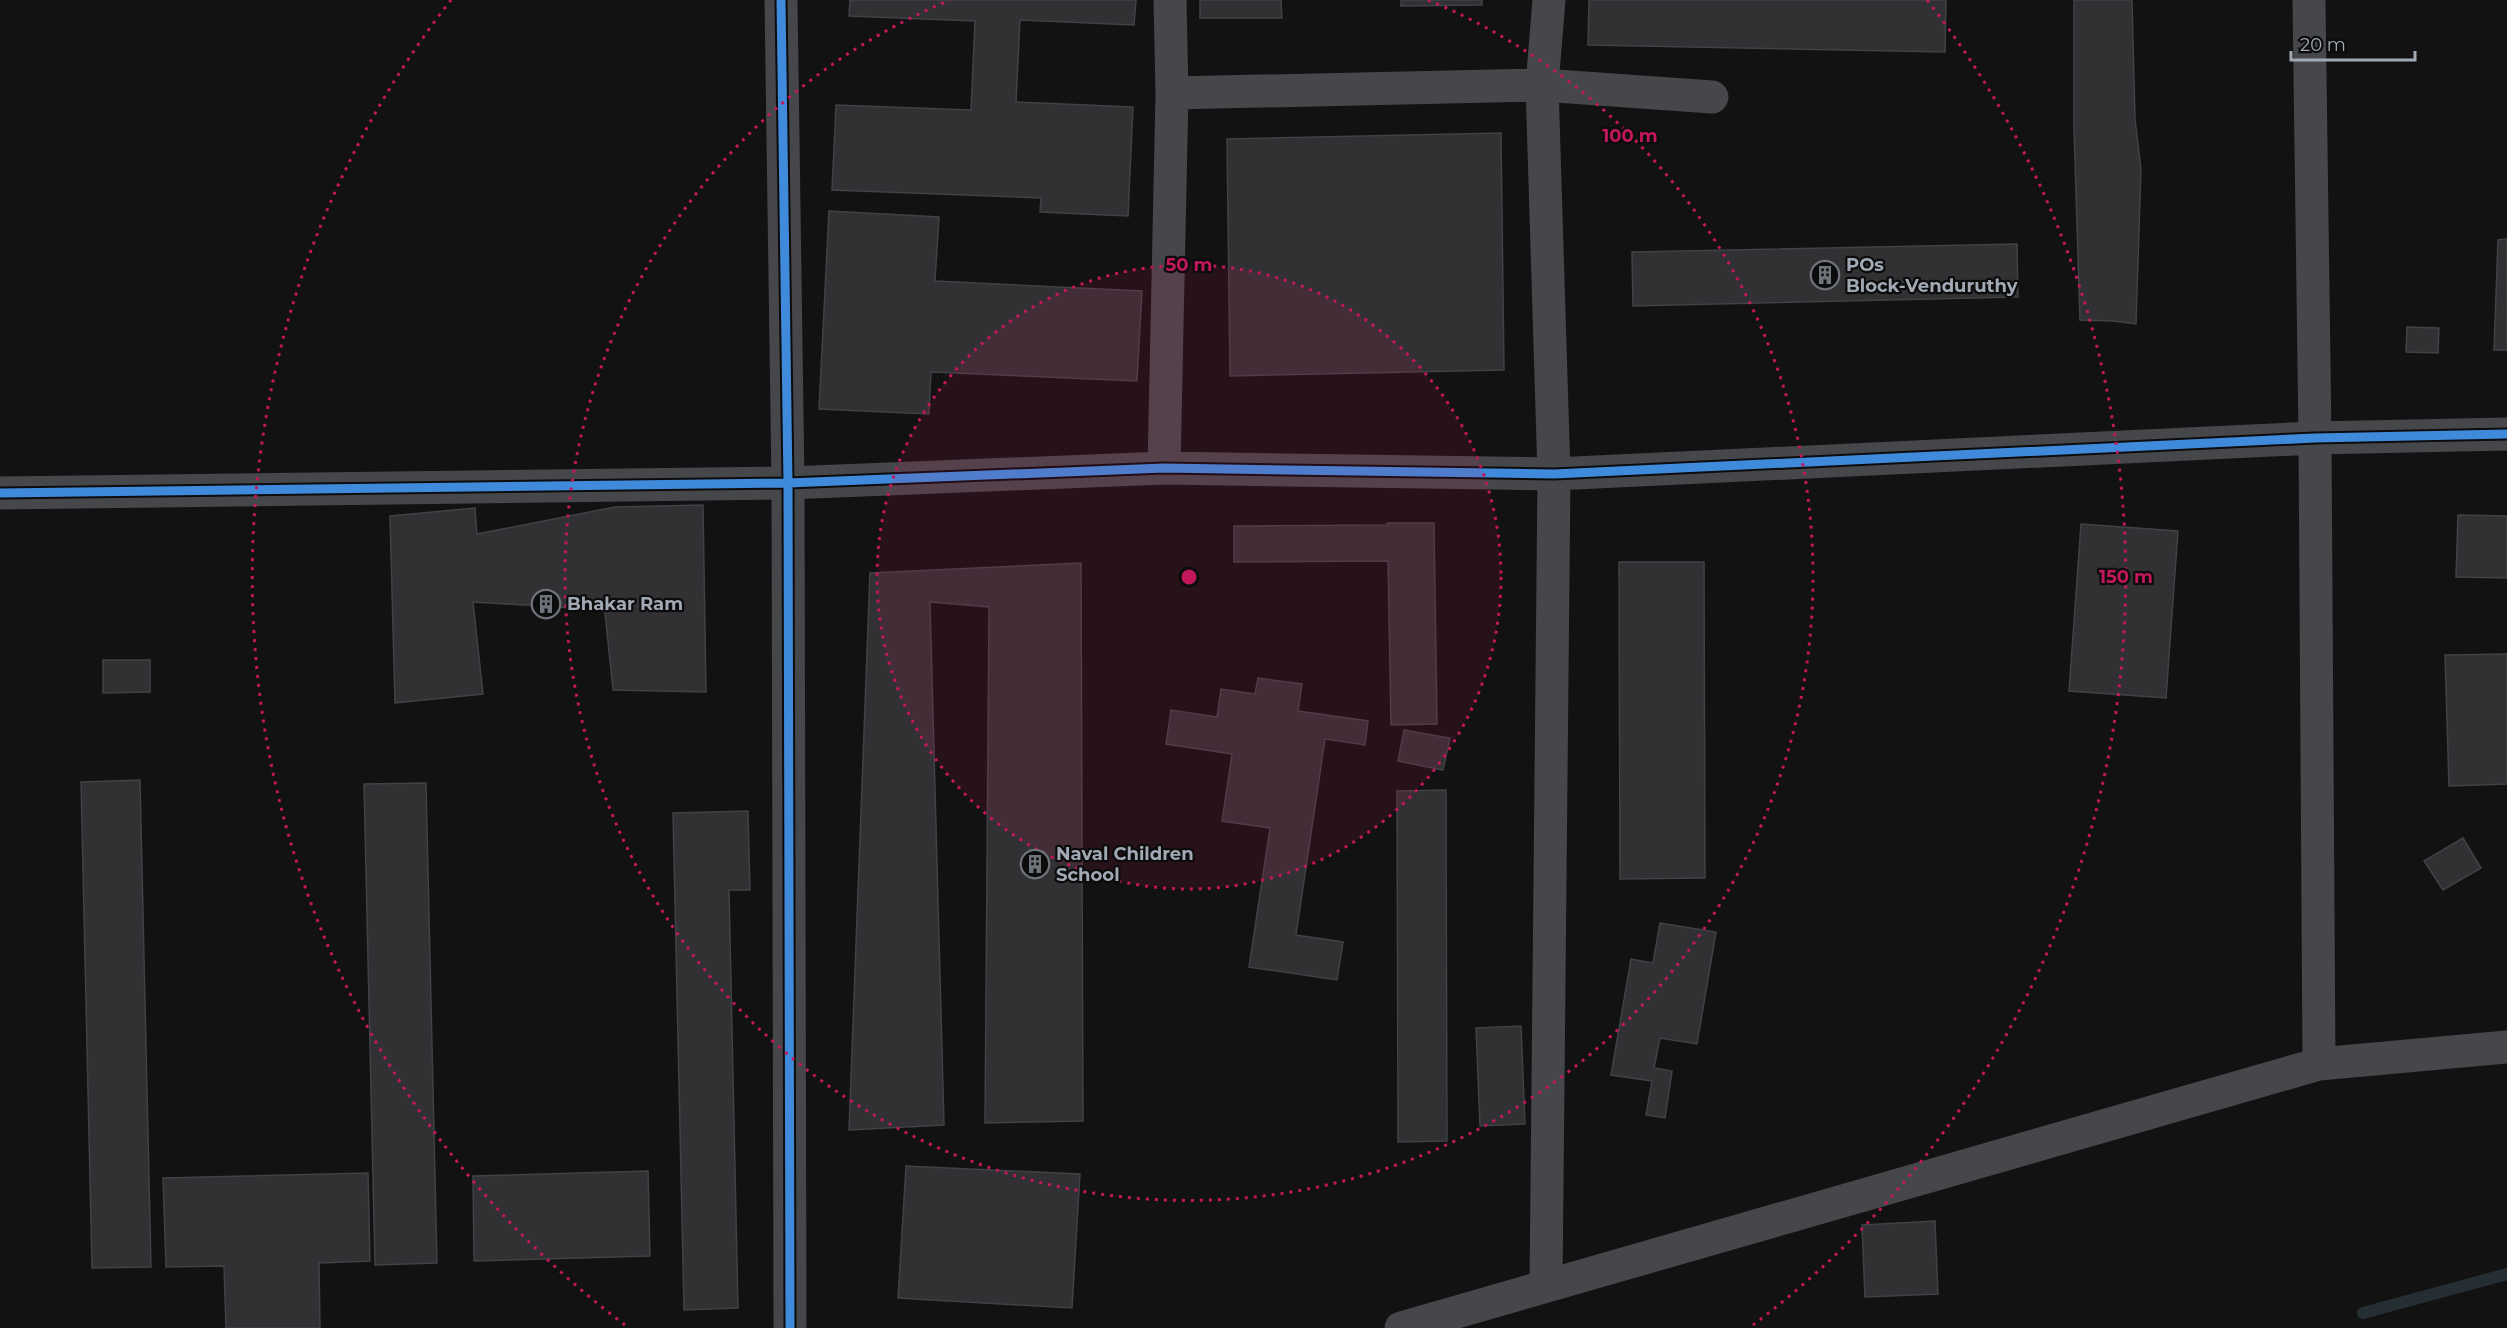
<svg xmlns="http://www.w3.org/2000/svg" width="2507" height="1328" viewBox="0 0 2507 1328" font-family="Montserrat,sans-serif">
	<rect width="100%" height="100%" fill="#121212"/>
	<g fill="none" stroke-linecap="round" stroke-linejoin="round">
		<path stroke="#252e33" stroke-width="12" d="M2363 1313 2507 1274"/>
	</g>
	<path fill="#313133" stroke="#404246" stroke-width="1.5" d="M850 0H1136L1134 25 1020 20 1016 102 1133 107 1128 216 1040 212 1041 198 832 190 836 105 971 110 975 21 849 16Z
		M1200 0H1281L1282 18H1200Z
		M1401 0H1482V5L1401 6Z
		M1589 0H1946L1945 52 1588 45Z
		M2074 0H2132L2135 119 2141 169 2136 324 2113 321 2080 320 2074 130Z
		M1501 133 1504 370 1230 376 1227 139Z
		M829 211 939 217 935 281 1142 291 1137 381 931 372 929 414 819 409Z
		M2507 239V350H2494L2498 240Z
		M2017 244 2018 297 1633 306 1632 252Z
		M2407 327 2439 328 2438 353 2406 352Z
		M703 505 706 692 613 690 604 603 574 608 473 602 483 694 395 703 390 516 475 508 477 534 615 507Z
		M2458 515 2507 516V578L2456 577Z
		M1387 523H1434L1437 724 1391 725 1388 561 1234 562V526L1388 525Z
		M2081 524 2178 531 2166 698 2069 691Z
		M1619 562H1704L1705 878 1620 879Z
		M1081 563 1083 1121 985 1123 989 607 930 602 944 1125 849 1130 870 573Z
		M2507 654V784L2449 786 2445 655Z
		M103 660H150V692L103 693Z
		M1258 678 1302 684 1298 711 1368 721 1365 745 1325 739 1296 935 1343 942 1337 980 1249 967 1270 828 1222 821 1232 754 1166 744 1171 710 1217 717 1221 689 1255 694Z
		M1404 730 1450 738 1443 770 1398 761Z
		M140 780 151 1267 92 1268 81 782Z
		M426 783 437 1263 375 1265 364 784Z
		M1446 790 1447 1141 1398 1142 1397 791Z
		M748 811 750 890H729L738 1308 684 1310 673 813Z
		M2463 838 2481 868 2443 890 2424 861Z
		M1660 923 1716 932 1697 1044 1660 1038 1654 1068 1672 1071 1665 1118 1646 1115 1652 1081 1611 1075 1631 959 1653 963Z
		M1521 1026 1525 1124 1480 1126 1476 1028Z
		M906 1166 1080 1174 1072 1308 898 1298Z
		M648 1171 650 1256 474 1261 473 1176Z
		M368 1173 370 1261 319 1263 320 1328H226L224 1266 166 1267 163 1178Z
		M1935 1221 1938 1294 1865 1297 1862 1225Z"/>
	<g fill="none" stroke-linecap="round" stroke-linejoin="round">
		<path stroke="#46474b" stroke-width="33" d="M781 0 788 483 790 1328
			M2309 0 2315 438 2319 1064
			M1172 93 1542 85 1712 97
			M1164 468 1172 93 1170 0
			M0 493 788 483 1164 468 1554 474 2315 438 2507 434
			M1546 1286 1554 474 1542 85 1549 0
			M1401 1328 2319 1064 2507 1047"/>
		<g stroke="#0c0c0d" stroke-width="13">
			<path id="cycleway" d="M781 0 788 483 790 1328
				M0 493 788 483 1164 468 1554 474 2315 438 2507 434"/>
		</g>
		<use href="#cycleway" stroke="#408adc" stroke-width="9"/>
	</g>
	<circle cx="1189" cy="577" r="312" fill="#c2185b" fill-opacity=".12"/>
	<g fill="none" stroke="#c2185b" stroke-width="3" stroke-dasharray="3 6">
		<circle cx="1189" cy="577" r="312"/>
		<path d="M1428 0A624 624 0 1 1 950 0"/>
		<path d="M625 1325A937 937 0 0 1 451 0M1927 0A937 937 0 0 1 1753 1325"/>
	</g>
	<defs>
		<g id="building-ring" transform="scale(1.5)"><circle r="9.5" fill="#0c0c0d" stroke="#6f747b" stroke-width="1.5"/><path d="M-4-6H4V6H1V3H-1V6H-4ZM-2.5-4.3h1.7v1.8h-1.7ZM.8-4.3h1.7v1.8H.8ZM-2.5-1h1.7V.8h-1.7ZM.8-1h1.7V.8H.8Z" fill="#6f747b"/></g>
	</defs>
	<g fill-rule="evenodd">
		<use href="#building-ring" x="1825" y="275"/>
		<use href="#building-ring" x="546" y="604"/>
		<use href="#building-ring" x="1035" y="864"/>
	</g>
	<g text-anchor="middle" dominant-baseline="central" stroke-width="4.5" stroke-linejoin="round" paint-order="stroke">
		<g font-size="18" font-weight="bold" fill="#a1a9b4" stroke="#0c0c0d" text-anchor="start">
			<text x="1846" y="265">POs<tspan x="1846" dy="21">Block-Venduruthy</tspan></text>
			<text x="567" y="604">Bhakar Ram</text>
			<text x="1056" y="854">Naval Children<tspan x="1056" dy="21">School</tspan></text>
		</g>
	</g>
	<circle cx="1189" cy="577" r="9" fill="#c2185b" stroke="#0c0c0d" stroke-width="3"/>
	<g font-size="18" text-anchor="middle" font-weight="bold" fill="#c2185b" stroke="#0c0c0d" stroke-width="4.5" stroke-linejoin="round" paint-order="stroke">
		<text x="1630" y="142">100 m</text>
		<text x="1189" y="271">50 m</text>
		<text x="2126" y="583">150 m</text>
	</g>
	<path d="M2291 51v9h124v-9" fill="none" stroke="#a1a9b4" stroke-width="3"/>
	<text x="2300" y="51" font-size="18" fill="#a1a9b4" stroke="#0c0c0d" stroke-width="4.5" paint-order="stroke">20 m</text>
</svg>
